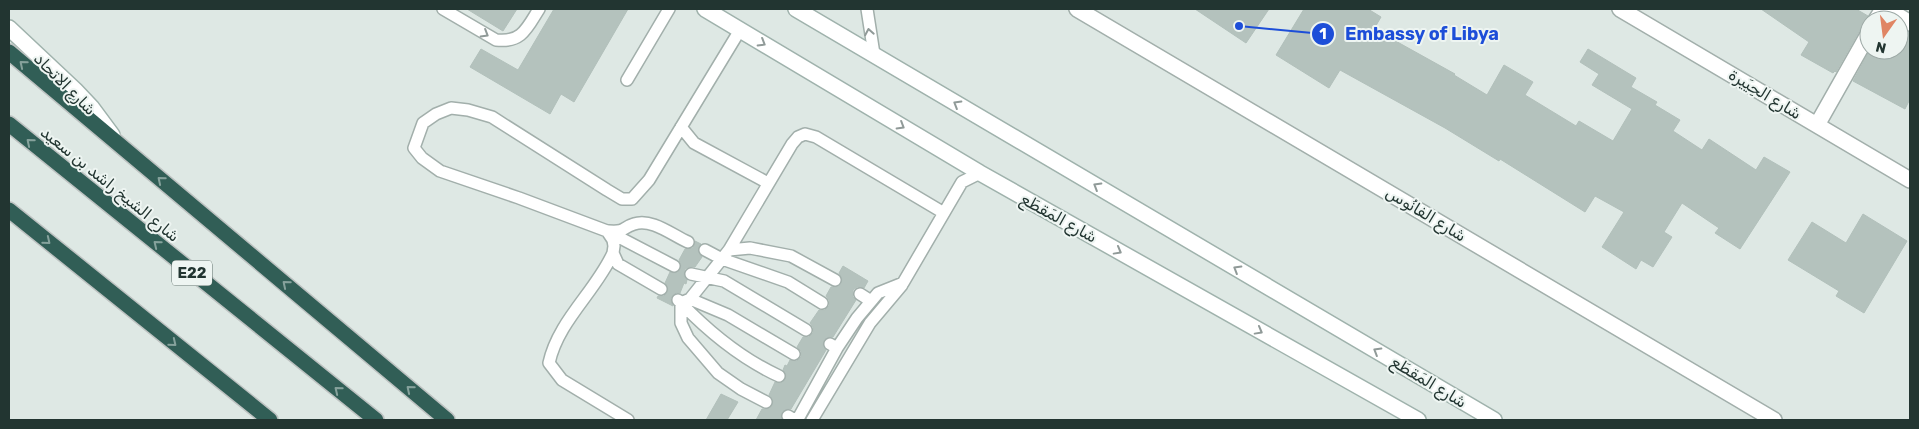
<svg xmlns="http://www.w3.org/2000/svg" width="1919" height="429" viewBox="0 0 1919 429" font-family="Rubik,Vazirmatn,sans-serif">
	<rect width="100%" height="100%" fill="#dee8e4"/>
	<path fill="#b4c2bd" stroke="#b2c0bb" d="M467 9H517L503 31Z
		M554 9H628L574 102 561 94 550 114 470 67 481 49 518 70Z
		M1195 9H1269L1246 43Z
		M1304 9H1368L1381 17 1374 29 1455 74 1454 75 1487 95 1504 65 1533 82 1525 95 1576 126 1579 121 1613 141 1632 109 1592 85 1599 74 1580 62 1588 49 1636 78 1631 87 1657 102 1655 105 1680 120 1673 131 1702 150 1709 139 1756 170 1764 157 1790 172 1740 249 1715 233 1719 228 1682 203 1664 232 1672 237 1653 267 1641 260 1636 269 1602 247 1624 212 1595 196 1585 212 1500 159 1499 161 1445 128 1340 70 1329 88 1276 55Z
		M1761 9H1856L1868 16V24L1861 28 1836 72 1835 71 1833 73 1801 55 1809 42Z
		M1899 27 1910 32V99L1905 109 1853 81 1870 50H1899Z
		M1863 214 1907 241 1864 313 1836 296 1839 291 1788 260 1812 222 1846 243Z
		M695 241 701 244 698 251 702 257 695 267H689L685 269 684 276 687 280 686 284 684 283 680 293H676L671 298 673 306 657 298 658 296H664L667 293 668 289 665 283 670 272 675 273 680 270 681 265 679 260 685 249 693 248Z
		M843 266 868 281 864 288 857 287 853 290V297L856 300 833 337H829L824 340 823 345 826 350 791 409H788L782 412 781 416 782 420H756L762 409H767L772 406 773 401 769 395 775 382 780 383 785 380 786 375 783 370 785 365 787 366 790 360 797 361 801 357V351L797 347 803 337H809L813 333V327L810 323 819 310H825L829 306V300L826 296 831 287H836L841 284 842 279 839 273Z
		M721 394 738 402 727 420H706Z"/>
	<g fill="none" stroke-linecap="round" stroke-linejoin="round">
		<g stroke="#a2afab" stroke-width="14">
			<path id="lane" d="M443 9 496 40C522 43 527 28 539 9
				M867 9 874 54
				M627 80 669 9
				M681 127 694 143 768 183
				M607 231 613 240 614 246 613 253 618 264 661 289
				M609 231C627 232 621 228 634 224 652 218 672 235 688 242
				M705 250 722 259 788 282 822 303
				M729 250 750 248 791 256 835 280
				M613 253C596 291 558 321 549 363L562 380 628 420
				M674 266 607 231 519 198 440 171 422 158 414 148 423 123 436 114 451 108 468 110 492 117 607 190 622 199H632L649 180 740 30
				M691 274 724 281 806 330
				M860 294 871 301
				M690 299 728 315 794 354
				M678 300 681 303V323L688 338 718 373 741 389 766 402
				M830 344 837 348 857 318 878 293 903 283 962 182 980 173
				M779 376C742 359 709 332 681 303L690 299 729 250 792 144 798 137 805 134 816 137 944 213
				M788 416 793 419 799 417 837 348
				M812 420 870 323 902 285"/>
		</g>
		<g stroke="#a2afab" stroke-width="18">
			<path id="street" d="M1077 9 1774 420
				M1620 9 1910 180
				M1887 9 1910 23
				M1876 20 1883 9
				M1817 125 1869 33"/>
		</g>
		<g stroke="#9fb2ac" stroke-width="18">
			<path id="secondary" d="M705 9 980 173 1418 420
				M796 9 1494 420
				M9 28 75 90 92 108 112 135"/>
		</g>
		<g stroke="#bdc2c1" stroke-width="18">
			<path id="highway" d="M9 52 447 420
				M9 124 376 420
				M9 210 270 420"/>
		</g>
		<use href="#lane" stroke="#fff" stroke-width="11"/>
		<use href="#street" stroke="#fff" stroke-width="15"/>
		<use href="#secondary" stroke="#fff" stroke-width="15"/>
		<use href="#highway" stroke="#315e56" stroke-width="15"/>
	</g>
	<defs><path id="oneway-chevron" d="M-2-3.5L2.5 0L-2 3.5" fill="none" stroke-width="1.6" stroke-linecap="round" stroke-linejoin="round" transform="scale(1.25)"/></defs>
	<g stroke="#909a98">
		<use href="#oneway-chevron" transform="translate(869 32) rotate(-100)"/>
		<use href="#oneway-chevron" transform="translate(485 34) rotate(31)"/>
		<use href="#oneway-chevron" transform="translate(762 43) rotate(31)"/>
		<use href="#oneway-chevron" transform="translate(957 104) rotate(-149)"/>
		<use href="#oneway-chevron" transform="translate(901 126) rotate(31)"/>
		<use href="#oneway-chevron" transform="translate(1097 186) rotate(-149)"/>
		<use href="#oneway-chevron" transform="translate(1118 251) rotate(29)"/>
		<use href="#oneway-chevron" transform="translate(1237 269) rotate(-149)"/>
		<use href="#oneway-chevron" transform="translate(1259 331) rotate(29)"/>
		<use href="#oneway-chevron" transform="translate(1377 351) rotate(-149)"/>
	</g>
	<g stroke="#86a29c">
		<use href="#oneway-chevron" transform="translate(23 64) rotate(-140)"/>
		<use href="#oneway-chevron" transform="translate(30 142) rotate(-140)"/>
		<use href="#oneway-chevron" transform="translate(161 180) rotate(-140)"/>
		<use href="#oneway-chevron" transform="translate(47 241) rotate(39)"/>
		<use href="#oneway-chevron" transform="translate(157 244) rotate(-141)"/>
		<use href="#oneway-chevron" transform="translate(286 284) rotate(-140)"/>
		<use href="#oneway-chevron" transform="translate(173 343) rotate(39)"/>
		<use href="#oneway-chevron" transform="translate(410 389) rotate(-140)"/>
		<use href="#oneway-chevron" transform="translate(338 390) rotate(-141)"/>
	</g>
	<g text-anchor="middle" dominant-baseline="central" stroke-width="4" stroke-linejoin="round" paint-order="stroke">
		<rect fill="#eef5f2" stroke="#5f6f6b" stroke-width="1" x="172" y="260.5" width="40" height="25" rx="4"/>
		<g font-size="15" font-weight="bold" fill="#223531">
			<text x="192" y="273">E22</text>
		</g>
		<g font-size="16" fill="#223531" stroke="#eef5f2">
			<text transform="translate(65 84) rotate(45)">شارع الاتحاد</text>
			<text transform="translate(1765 94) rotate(31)">شارع الحِيَيرة</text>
			<text transform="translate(110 184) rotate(39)">شارع الشيخ راشد بن سعيد</text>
			<text transform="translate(1426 214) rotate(31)">شارع الفانُوس</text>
			<text transform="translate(1059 218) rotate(29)">شارع المَقطَع</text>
			<text transform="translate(1429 382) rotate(31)">شارع المَقطَع</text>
		</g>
	</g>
	<path fill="none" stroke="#1d4ed8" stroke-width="2" d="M1239 26L1323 34"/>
	<g fill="#1d4ed8" stroke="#eef5f2" stroke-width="2">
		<circle cx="1239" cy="26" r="5"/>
		<circle cx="1323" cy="34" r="12"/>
	</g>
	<g font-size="15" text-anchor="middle" font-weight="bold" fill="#fff">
		<text x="1323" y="39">1</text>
	</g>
	<g font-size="18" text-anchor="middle" font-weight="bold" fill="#1d4ed8" stroke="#eef5f2" stroke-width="4" stroke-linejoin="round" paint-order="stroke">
		<text x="1422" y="40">Embassy of Libya</text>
	</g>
	<rect width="1919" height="429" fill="none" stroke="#223531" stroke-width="20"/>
	<g transform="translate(1884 35) rotate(194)"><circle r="24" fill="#eef5f2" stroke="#9ca8a5"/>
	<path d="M0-4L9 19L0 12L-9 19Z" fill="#e08564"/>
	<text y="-8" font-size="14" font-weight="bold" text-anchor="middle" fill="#223531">N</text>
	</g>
</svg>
